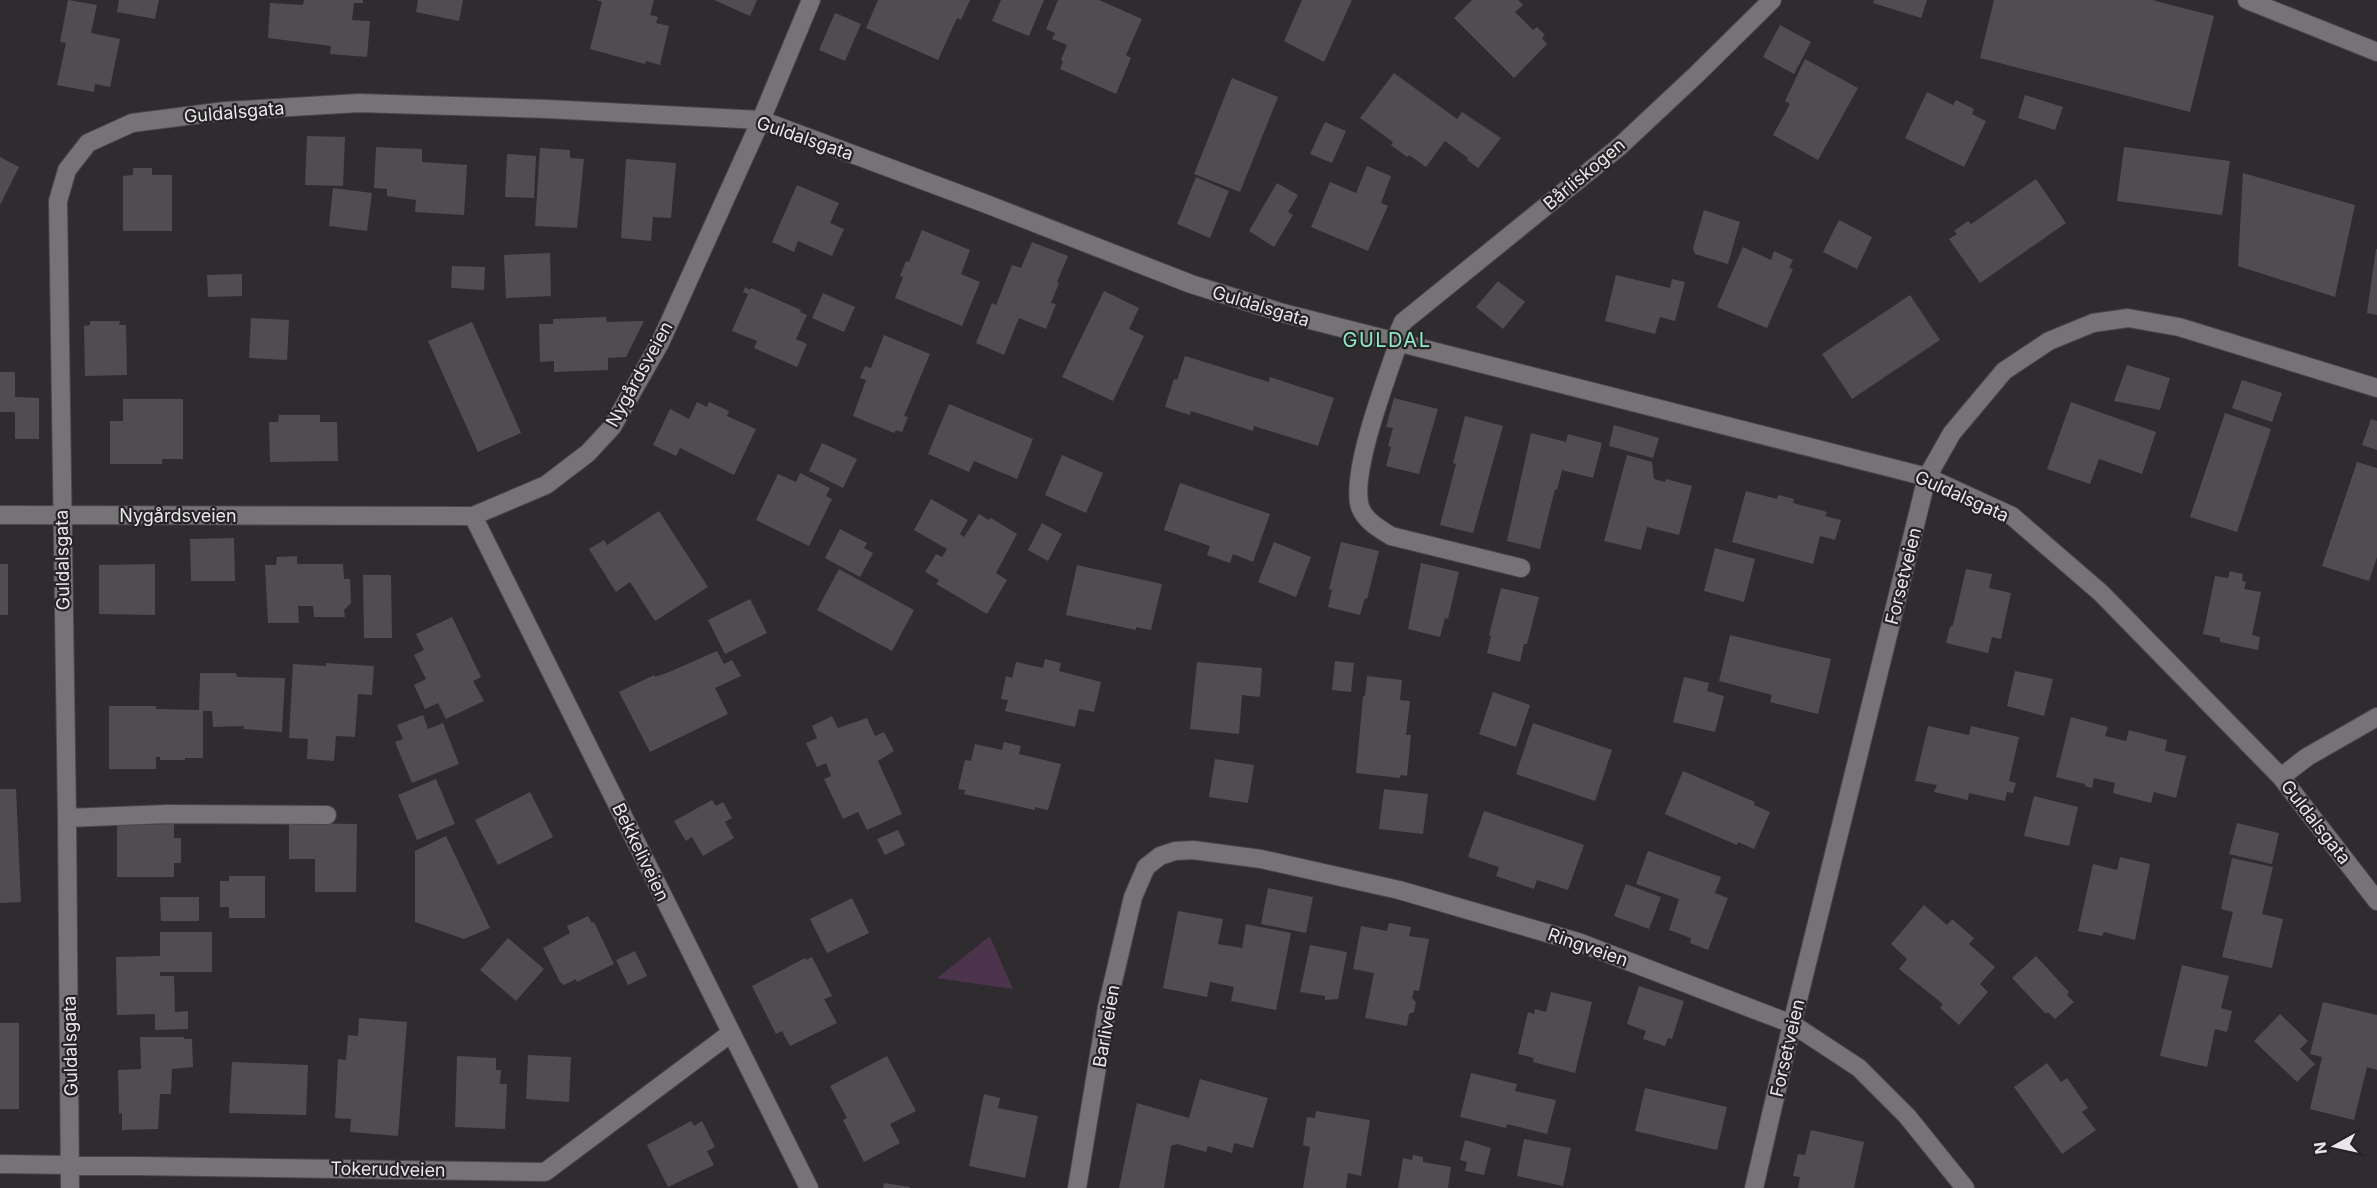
<svg xmlns="http://www.w3.org/2000/svg" width="2377" height="1188" viewBox="0 0 2377 1188" font-family="Inter,sans-serif">
	<rect width="100%" height="100%" fill="#2f2c2f"/>
	<path fill="#4d344d" d="M990 937 1013 989 937 978 989 937Z"/>
	<path fill="#504d50" d="M68 0 97 5 91 33 120 39 110 87 95 84 94 92 57 85 66 43 60 42Z
		M119 0H159L155 19 117 12Z
		M304 0H363V3H354L352 20 370 21 367 57 330 54 331 46 268 38 270 3 303 5Z
		M418 0H463L459 21 416 12Z
		M596 0H654L650 15 658 17 656 23 669 26 660 65 646 61 645 64 590 49 602 2Z
		M714 0H757L750 16Z
		M878 0H970L961 20 957 18 938 60 866 28Z
		M1001 0H1044L1029 36 992 21Z
		M1058 0H1099L1142 19 1126 55 1131 58 1116 94 1060 69 1063 61 1061 60 1067 45 1052 39 1055 33 1046 29Z
		M1302 0H1352L1324 62 1284 41Z
		M1472 0H1518L1523 5 1515 12 1533 30 1537 27 1545 35 1542 38 1547 44 1514 78 1454 18Z
		M1874 0H1927L1921 18 1873 3Z
		M1994 0H2152L2214 16 2190 112 1980 58Z
		M835 13 861 24 845 61 819 50Z
		M1780 25 1811 42 1794 74 1763 57Z
		M1805 59 1858 88 1818 160 1773 135 1790 104 1785 101Z
		M1394 73 1457 119 1462 112 1501 138 1478 168 1467 160 1468 158 1445 141 1426 167 1409 155 1407 157 1391 145 1393 142 1360 118Z
		M1232 78 1278 97 1240 192 1194 174Z
		M1927 92 1953 105 1956 100 1974 109 1972 114 1986 121 1964 167 1905 138Z
		M2025 95 2063 107 2055 130 2018 118Z
		M1325 122 1346 131 1332 163 1310 154Z
		M307 136 345 137 343 186 305 185Z
		M376 147 422 149V162L467 165 464 215 415 212 416 200 387 196V189L374 188Z
		M2124 147 2230 161 2222 215 2117 201Z
		M540 148 570 150V158L584 159 577 228 535 226Z
		M507 154 536 156 534 198 505 197Z
		M0 157 19 167 0 205Z
		M626 159 676 163 671 218 653 217 651 241 621 238Z
		M1367 166 1391 176 1381 203 1388 206 1368 251 1311 227 1330 182 1356 193Z
		M133 168H152V175H172V231H123V176L133 175Z
		M2243 173 2355 205 2335 297 2238 266Z
		M1196 177 1229 191 1210 238 1177 224Z
		M2036 179 2066 223 1980 283 1949 239 1957 234 1954 231 1968 221 1971 224Z
		M1277 183 1298 195 1288 212 1293 215 1274 247 1249 231Z
		M797 185 839 203 830 223 844 229 832 256 798 241 794 252 772 242Z
		M333 188 372 193 367 231 329 226Z
		M1704 210 1740 222 1728 264 1695 254 1693 248Z
		M1839 220 1872 237 1857 269 1823 252Z
		M922 230 970 250 961 274 980 282 962 326 895 298 903 277 900 276 906 261 909 262Z
		M1032 242 1068 256 1057 282 1059 283 1051 303 1056 304 1046 329 1019 318 1004 355 976 343 992 303 996 305 1012 265 1021 268Z
		M1743 247 1771 260 1774 251 1793 260 1789 268 1793 269 1767 328 1717 307Z
		M2376 249H2377V315L2367 313Z
		M550 253 551 296 506 298 504 255Z
		M452 266 485 267 484 290 451 288Z
		M242 274V296L208 297 207 275Z
		M1616 275 1670 288 1672 279 1685 282 1675 321 1660 317 1655 334 1605 321Z
		M1498 281 1525 302 1503 329 1476 307Z
		M745 287 750 290 751 288 801 310 800 312 807 315 796 339 807 344 797 367 754 348 757 341 732 331 748 294 743 292Z
		M1104 291 1139 308 1129 329 1144 336 1113 401 1062 377Z
		M823 293 855 307 844 332 812 318Z
		M1910 295 1940 340 1852 399 1822 354Z
		M606 317 607 322 644 321 626 357 608 358V370L554 372V361L540 362 539 324H553V319Z
		M251 318 289 320 287 360 249 358Z
		M90 321H120L119 325H126L127 375 85 376 84 326 90 325Z
		M472 322 521 433 478 452 428 341Z
		M884 335 930 354 904 416 908 417 902 432 896 430 894 433 853 416 866 380 860 378 865 366 871 368Z
		M1185 356 1269 382 1270 377 1334 398 1318 446 1254 426 1253 431 1191 411 1190 415 1165 407 1174 379 1177 380Z
		M2127 365 2170 378 2160 410 2114 401Z
		M0 372H15V397L39 398V439H15V412H0Z
		M2242 380 2282 393 2272 422 2232 408Z
		M1394 398 1438 409 1419 474 1386 466 1391 447 1388 446 1393 428 1386 427Z
		M123 399H183V459H162V464H110V421H123Z
		M697 402 707 407 709 402 729 411 727 416 756 429 734 475 680 448 676 456 653 445 670 409 689 419Z
		M2071 402 2156 432 2142 474 2099 459 2090 484 2047 469Z
		M949 404 1033 439 1017 479 974 461 969 472 928 454Z
		M2225 413 2271 429 2237 532 2190 517Z
		M279 415H320V422H337L338 461 270 462 269 422H278Z
		M1465 416 1503 426 1473 533 1440 525 1456 464 1453 463Z
		M2371 419 2377 421V450L2362 445Z
		M1614 425 1659 438 1653 458 1609 446Z
		M1531 433 1566 442 1568 434 1602 443 1593 478 1562 470 1557 490 1555 489 1540 549 1507 541Z
		M822 443 857 459 843 488 809 471Z
		M1062 455 1103 473 1086 513 1045 495Z
		M1627 455 1652 462 1654 479 1665 482 1666 479 1692 486 1679 535 1647 527 1641 550 1604 541Z
		M2357 462 2377 468V557L2369 581 2322 566Z
		M800 473 830 488 826 496 832 499 809 546 756 520 778 474 796 482Z
		M1180 483 1270 514 1253 562 1233 554 1230 563 1207 555 1210 546 1164 530Z
		M1746 491 1777 499 1778 495 1794 499 1793 503 1827 512 1825 516 1841 520 1835 540 1820 536 1813 564 1732 542Z
		M931 499 968 520 960 534 964 537 979 514 989 520 991 518 1017 534 996 573 1007 580 987 614 936 584 939 580 925 572 936 554 942 557 947 549 914 530Z
		M659 511 708 587 655 621 630 582 616 592 589 549 604 540 607 545Z
		M1042 523 1062 534 1048 561 1028 550Z
		M840 529 867 543 864 548 873 553 860 577 825 558Z
		M234 538 235 581H191L190 539Z
		M1274 542 1311 557 1296 597 1258 582Z
		M1341 542 1379 551 1367 599 1365 598 1360 615 1328 607 1332 590 1329 589Z
		M1715 548 1755 559 1744 602 1704 591Z
		M297 556V564H343L344 579H350L351 603 344 610 345 617H314L313 606H298L299 623H268L265 565H276L277 557Z
		M1421 563 1459 572 1448 619 1445 618 1440 637 1408 629Z
		M0 564H8V615H0Z
		M155 564V615L99 614V565Z
		M1077 565 1162 584 1151 630 1136 627V630L1066 615Z
		M839 569 914 610 892 651 817 610Z
		M1966 569 1992 574 1989 588 2011 593 2001 639 1992 637 1988 653 1946 643 1950 627 1953 625Z
		M2230 571 2243 574 2242 581 2246 582 2244 589 2261 592 2252 635 2260 637 2258 650 2220 642V638L2203 634 2215 576 2228 578Z
		M363 575H391L392 638H364Z
		M1501 588 1539 597 1527 644H1524L1520 662 1487 653 1491 636 1489 635Z
		M750 599 767 633 725 654 708 620Z
		M452 617 481 677 473 681 484 701 446 719 438 703 425 709 414 685 426 679 414 655 424 650 416 634Z
		M1730 635 1831 659 1818 714 1770 702 1772 695 1719 681Z
		M717 651 724 664 732 660 741 676 715 688 728 714 650 752 619 692 654 675 655 677 669 672Z
		M1045 659 1061 663 1059 671 1101 682 1094 712 1079 709 1075 727 1005 711 1008 700 1001 699 1006 676 1012 678 1016 662 1043 668Z
		M1335 661 1354 663 1351 692 1332 690Z
		M1197 662 1262 668 1260 697 1242 695 1239 734 1190 729Z
		M326 663 374 666 372 695 358 694 355 737 336 736 334 761 307 759 308 739 289 738 293 664 326 666Z
		M2015 671 2053 679 2044 716 2007 706Z
		M200 673H236L237 677 285 678 282 732 243 729 244 726 213 727 212 711H203V758H185V760H160V757H156V769H109V706H156V709L199 710Z
		M1367 676 1402 680 1400 700 1410 701 1406 735H1411L1407 776 1401 775 1400 778 1356 773 1363 696H1365Z
		M1684 677 1709 683 1707 691 1724 696 1715 732 1673 722Z
		M1493 692 1530 705 1516 747 1479 734Z
		M423 715 428 729 443 723 459 764 412 783 395 742 403 739 397 725Z
		M832 716 838 728 867 718 875 736 884 732 894 751 878 761 902 814 867 830 858 812 843 819 824 779 831 776 826 763 817 767 806 743 817 738 812 726Z
		M2071 717 2108 727 2105 736 2126 741 2129 730 2167 740 2165 751 2186 756 2176 798 2154 792 2151 803 2113 793 2115 783 2094 778 2092 788 2085 786V784L2056 777Z
		M1533 723 1612 750 1595 801 1516 774Z
		M1928 726 1969 735 1971 726 2019 737 2009 781 2016 783 2013 793 2007 792 2005 801 1969 793 1968 800 1934 792 1937 785 1915 781Z
		M1004 742 1021 746 1019 754 1061 764 1048 810 1035 807V810L964 794 965 790 958 789 965 760 971 761 975 744 1002 750Z
		M1215 759 1254 765 1248 803 1209 797Z
		M1683 771 1755 802 1754 805 1770 812 1754 849 1738 842 1737 845 1665 814Z
		M436 779 455 824 417 840 398 795Z
		M0 789H16L21 902 0 903Z
		M1384 789 1428 794 1423 834 1379 829Z
		M530 792 553 837 498 865 475 820Z
		M2034 796 2078 807 2069 846 2024 836Z
		M712 800 716 806 723 802 732 818 725 822 734 838 703 856 692 837 686 841 674 821Z
		M1484 811 1584 845 1568 890 1537 880 1534 889 1496 876 1499 867 1468 857Z
		M289 823 357 824 356 892H315V859H289Z
		M2237 823 2279 833 2272 864 2229 854Z
		M174 824V838H181V863H174V877H117V825Z
		M898 830 905 845 885 855 877 839Z
		M446 836 490 928 464 939 415 922V851Z
		M1648 851 1721 877 1715 893 1728 898 1708 950 1690 943 1691 938 1669 930 1679 899 1636 884Z
		M2120 857 2150 864 2135 940 2104 932 2102 936 2078 931 2093 864 2117 870Z
		M2232 858 2273 867 2262 914 2283 919 2272 968 2222 957 2233 912 2221 909Z
		M229 876H265V918H229V907H220V881H229Z
		M1626 884 1661 897 1649 929 1614 916Z
		M1268 888 1313 897 1306 933 1261 924Z
		M160 897H199V921H161Z
		M852 898 869 933 827 953 810 919Z
		M1924 905 1947 925 1952 919 1974 938 1969 944 1995 967 1980 984 1988 992 1959 1025 1940 1008 1943 1004 1899 969 1907 959 1891 944Z
		M1178 911 1223 919 1218 944 1242 948 1246 924 1291 933 1276 1010 1231 1001 1234 987 1210 982 1207 997 1163 988Z
		M588 916 592 923 594 922 614 964 577 982 576 979 564 985 560 982 543 948 570 933 567 926Z
		M1389 923 1411 927 1409 936 1429 939 1419 991 1414 990 1412 998 1416 1002 1414 1012 1409 1014 1407 1026 1365 1018 1374 973 1353 969 1361 926 1387 931Z
		M160 932H212V972H160V976H174L175 1012 188 1011V1029L155 1030V1014L117 1015 116 957 160 956Z
		M508 938 544 969 516 1001 480 970Z
		M1310 945 1347 952 1338 999 1325 1000V996L1300 992Z
		M635 951 647 976 628 985 616 960Z
		M2036 956 2069 992 2067 995 2074 1002 2055 1019 2048 1012 2046 1014 2012 978Z
		M812 957 832 996 824 999 837 1023 790 1046 782 1031 776 1034 752 986 805 958 806 960Z
		M2182 965 2229 976 2221 1008 2232 1011 2227 1032 2215 1029 2207 1067 2160 1056Z
		M1639 986 1684 1001 1672 1039 1668 1038 1665 1046 1643 1039 1646 1031 1627 1024Z
		M1551 992 1592 1002 1575 1073 1533 1062 1534 1058 1518 1054 1528 1012 1534 1014 1535 1009 1546 1012Z
		M2323 1002 2377 1015V1070L2367 1067 2354 1120 2310 1109 2322 1057 2310 1054Z
		M2280 1014 2308 1041 2300 1049 2315 1064 2297 1082 2254 1041Z
		M359 1018 407 1022 398 1136 350 1132 351 1119 335 1118 338 1059 346 1060 348 1035 358 1036Z
		M0 1023H19V1109H0Z
		M140 1037H184V1039H192L193 1067 172 1069 171 1094H160L158 1129 122 1130V1113L119 1114 118 1070 141 1069Z
		M528 1055 571 1057 569 1102 526 1099Z
		M457 1056 496 1058V1070H501L500 1084H507L505 1129 455 1127Z
		M887 1056 916 1111 890 1124 900 1143 864 1162 843 1120 847 1118 830 1086Z
		M232 1062 308 1065 306 1115 229 1113Z
		M2047 1063 2061 1082 2067 1078 2088 1108 2082 1112 2096 1130 2062 1154 2014 1087Z
		M1471 1073 1517 1084 1515 1091 1556 1100 1547 1134 1507 1124 1506 1128 1460 1117Z
		M1200 1079 1268 1098 1253 1148 1234 1143 1232 1153 1208 1146 1206 1152 1177 1144 1171 1146 1164 1188H1119L1137 1103 1189 1118Z
		M1645 1088 1727 1107 1717 1150 1635 1131Z
		M984 1094 1000 1098 998 1108 1038 1116 1025 1178 969 1166Z
		M1316 1111 1370 1120 1361 1176 1348 1173 1346 1188H1303L1310 1147 1303 1145 1307 1117 1315 1118Z
		M691 1121 694 1126 702 1121 715 1147 707 1151 714 1165 668 1187 647 1145Z
		M1811 1130 1864 1142 1854 1188H1798L1800 1177 1793 1176 1798 1154 1805 1155Z
		M1524 1139 1571 1148 1563 1186 1517 1176Z
		M1465 1140 1491 1148 1484 1175 1465 1171 1467 1162 1460 1160Z
		M1413 1155 1423 1157V1162L1451 1167 1448 1188H1398L1403 1158 1412 1160Z
		M884 1183 910 1187V1188H883Z"/>
	<g fill="none" stroke-linecap="round" stroke-linejoin="round">
		<g stroke="#494749" stroke-width="20">
			<path id="minor" d="M2247 0 2377 52
				M1394 343 1403 322 1619 147 1697 74 1772 0
				M1398 344C1386 380 1350 473 1360 507 1365 521 1380 529 1391 536L1521 568
				M0 515 473 516 546 485 588 453 612 427 660 343 761 120 811 0
				M473 516 809 1188
				M2281 777 2307 757 2377 717
				M67 818 167 814 327 815
				M0 1164 545 1172 731 1033
				M70 1188 67 818 58 201 67 170 88 143 132 123 225 111 359 103 547 109 761 120 989 205 1191 284 1283 313 1927 477 2012 516 2101 593 2281 777 2377 901
				M1077 1188 1107 1007 1133 897 1146 867 1160 856 1175 851 1193 850 1261 859 1399 890 1578 942 1792 1024 1859 1068 1907 1116 1965 1188
				M1754 1188 1792 1024 1927 477 1952 433 2004 371 2049 341 2093 323 2128 318 2179 327 2377 388"/>
		</g>
		<use href="#minor" stroke="#767376" stroke-width="18"/>
	</g>
	<g text-anchor="middle" dominant-baseline="central" stroke-width="4.5" stroke-linejoin="round" paint-order="stroke">
		<g font-size="18" fill="#e8e6e8" stroke="#252325">
			<text transform="translate(234 112) rotate(-5)">Guldalsgata</text>
			<text transform="translate(805 138) rotate(19)">Guldalsgata</text>
			<text transform="translate(1584 174) rotate(-40)">Bårliskogen</text>
			<text transform="translate(1261 306) rotate(17)">Guldalsgata</text>
			<text transform="translate(639 374) rotate(-61)">Nygårdsveien</text>
			<text transform="translate(1962 496) rotate(24)">Guldalsgata</text>
			<text x="178" y="515">Nygårdsveien</text>
			<text transform="translate(62 560) rotate(-91)">Guldalsgata</text>
			<text transform="translate(1903 576) rotate(-76)">Forsetveien</text>
			<text transform="translate(2316 822) rotate(52)">Guldalsgata</text>
			<text transform="translate(641 852) rotate(64)">Bekkeliveien</text>
			<text transform="translate(1588 947) rotate(19)">Ringveien</text>
			<text transform="translate(1106 1026) rotate(-80)">Barliveien</text>
			<text transform="translate(70 1046) rotate(-91)">Guldalsgata</text>
			<text transform="translate(1787 1048) rotate(-77)">Forsetveien</text>
			<text transform="translate(388 1169) rotate(1)">Tokerudveien</text>
		</g>
		<g font-size="20" letter-spacing="1.5" fill="#8de8c7" stroke="#252325">
			<text x="1387" y="340">GULDAL</text>
		</g>
	</g>
	<g transform="translate(2335 1146) rotate(262)" stroke="#252325" stroke-width="4.5" paint-order="stroke">
	<path d="M0-4.5L10 22L0 15L-10 22Z" fill="#e8e6e8"/>
	<text y="-9" font-size="16" font-weight="bold" text-anchor="middle" fill="#e8e6e8">N</text>
	</g>
</svg>
